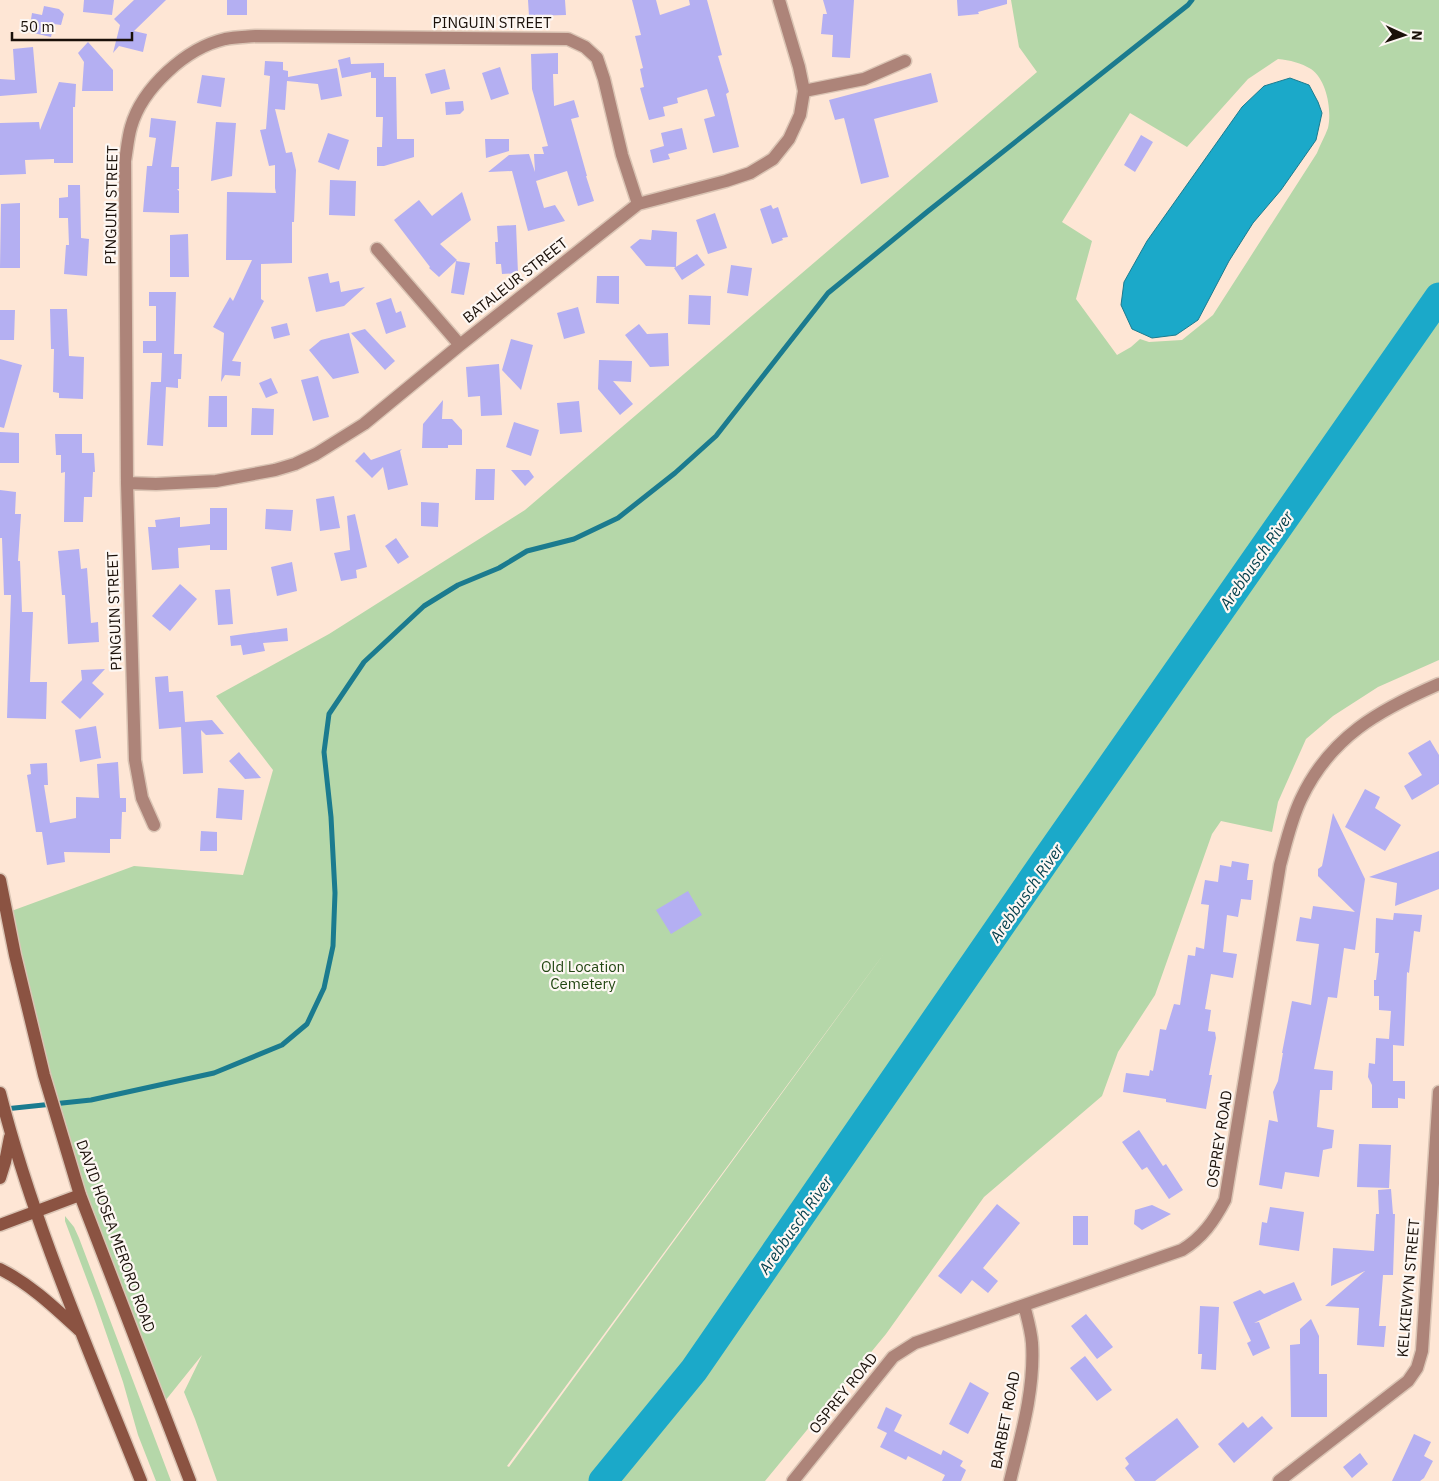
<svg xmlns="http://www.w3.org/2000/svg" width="1439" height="1481" viewBox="0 0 1439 1481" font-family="'IBM Plex Sans',sans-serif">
	<rect width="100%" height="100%" fill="#fee6d5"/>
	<path fill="#b5d7a9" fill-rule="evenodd" d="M1011 0H1439V660L1378 687 1333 716 1306 739 1278 802 1272 832 1221 821 1212 834 1155 995 1118 1052 1102 1096 984 1197 886 1334 765 1481H217L195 1419 184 1392 202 1355 161 1406 80 1195 6 913 134 866 243 875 273 770 216 696 329 634 525 510 1037 72 1019 47ZM1278 59C1290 60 1301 63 1311 69 1327 80 1332 111 1328 128 1325 136 1320 145 1317 153L1213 315 1182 340 1149 342 1140 339 1131 347 1117 355 1076 299 1092 241 1062 222 1130 113 1187 147 1248 79ZM888 948 509 1467 507 1466Z
		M65 1216 74 1227 79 1238 171 1481H156L138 1435 123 1382 95 1301 65 1221Z"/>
	<path fill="#1ba9c9" stroke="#1b7b8f" d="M1290 78 1309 85 1318 102 1322 113 1316 140 1281 190 1253 223 1229 261 1198 320 1176 335 1152 338 1132 329 1121 305 1124 282 1147 241 1242 107 1264 86Z"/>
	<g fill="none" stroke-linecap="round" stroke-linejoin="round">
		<path stroke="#1b7b8f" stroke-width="5" d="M5 1109 91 1100 214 1073 282 1045 307 1024 324 988 333 946 335 893 331 817 324 752 329 714 364 662 424 606 458 585 499 568 527 551 574 539 618 518 675 473 716 436 828 293 927 212 1188 5 1192 0"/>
		<path stroke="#1ba9c9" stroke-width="29" d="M603 1481 694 1370 1043 864 1439 297"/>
	</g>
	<path fill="#b4aff2" d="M84 0H114L112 15 83 12Z
		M134 0H166L134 31 147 34 143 52 119 46 113 53 120 25 114 19Z
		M227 0H247V15H227Z
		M528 0H565L566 15 529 16Z
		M632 0H656L660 15 690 5 689 0H707L722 55 718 56 729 92 726 94 739 147 713 153 704 119 715 116 707 89 677 98 678 103 663 107 665 116 649 120 640 88 644 87 640 69 643 68 635 36 641 35Z
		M823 0H854L850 58 832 57 833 35 821 34 823 14H827Z
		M957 0H1007V4L978 12 979 14 958 16Z
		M44 6 59 9 64 14 61 25 54 24 51 37 29 32 32 13 42 15Z
		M88 42 113 70V91H82L84 62 78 53Z
		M33 47 37 93 0 96V79L15 80 13 49Z
		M558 53V74H553L554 106 574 100 579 117 571 119 587 176H586L594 201 578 206 567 171 536 181 544 208 555 205 565 221 528 231 512 171 488 172 509 155 529 154 535 172 534 154H544L542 147 548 146 532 89 531 54Z
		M350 57 351 64 384 63V77H396L397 139H414V157L384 166H377V147H382L383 117H376V78H371V72L342 78 338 60Z
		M265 61 283 62V70L288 71V77L337 68 342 96 321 100 318 84 287 81 285 110 275 109 286 153 292 152 296 170 294 222H292V263L261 264V299L264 301 232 361 241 362 240 376 225 375 221 382 224 333 213 327 230 297 233 301 252 260H226L227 192 276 193 275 188V165L269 166 260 130 266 129 270 76 264 75Z
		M500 67 509 94 491 100 482 73Z
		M445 69 450 89 431 94 425 74Z
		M931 73 938 102 874 119 889 177 861 184 844 118 835 120 829 100Z
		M202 75 225 78 221 107 197 103Z
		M59 82 76 84 75 107H73V163H54V159L25 160 26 174 0 175V123L39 122 40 130Z
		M463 101 464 110 460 114 446 115 445 102Z
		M151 118 176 121 171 167H179V189H177L179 191V213L143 212 147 166H152L156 138 149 137Z
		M216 122 236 123 232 176 211 181Z
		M682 128 687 149 668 154 670 159 653 163 650 150 664 146 661 133Z
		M328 133 349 140 339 170 318 162Z
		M1141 135 1153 142 1135 172 1124 165Z
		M485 139H509V151L486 158Z
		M330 180 356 181 355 216 329 215Z
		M68 185H80L81 238 89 239 87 276 64 274 66 245H69L68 218H59V198L68 197Z
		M462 192 471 220 440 244 457 260 439 277 429 268 430 267 394 220 419 200 432 216Z
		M20 203V268H0L1 204Z
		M771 205 773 209 778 207 788 237 782 238 783 240 772 244 760 209Z
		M715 213 727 248 708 254 696 220Z
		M516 225 518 273 502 274 501 264H496L495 242H498L497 226Z
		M652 230 677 232 676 267 646 266 630 247 640 239 651 240Z
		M188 234 189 277H170V235Z
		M697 254 705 265 682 280 674 268Z
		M456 261 470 263 464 295 451 293Z
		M731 265 752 268 748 296 727 293Z
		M328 273 330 283 339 281 341 292 365 287 344 306 316 312 308 277Z
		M597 276H619V304L596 303Z
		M149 292H176L174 354H182L181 379H178V388L166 387 163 446 147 445 151 382H161L162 353H143V341H156V306H149Z
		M689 295 711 296 710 325 688 324Z
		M391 298 396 313 401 311 406 327 386 334 376 303Z
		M578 307 585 333 564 339 557 313Z
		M50 309H67L69 356 84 357 83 399 59 398V393L53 392 54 349H51Z
		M0 310H15L14 340H0Z
		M287 323 290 335 274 339 271 327Z
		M639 324 647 334 668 333 669 366 650 367 625 335Z
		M365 329 395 361 385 370 351 333Z
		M349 333 359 373 333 379 309 350 321 340Z
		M511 339 533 345 521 390 502 370Z
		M0 359 22 365 4 428 0 427Z
		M599 360 632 361 631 382 613 381 633 404 620 415 598 389Z
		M499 364 502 415 481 416 480 396 468 397 466 367Z
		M318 376 329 417 313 421 301 380Z
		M271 378 278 393 266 398 259 383Z
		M209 396H227V427H208Z
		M443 400 442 419H452L462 430V445H448V448H422L423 424Z
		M579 401 582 432 560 434 557 403Z
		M252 408 274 409 273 435H251Z
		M514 422 539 430 531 456 506 447Z
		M0 432 19 433V463H0Z
		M55 434H82V453H94L95 472H93L92 497H84L83 522H64L65 472 61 473V455H56Z
		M402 449 400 451 408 485 388 490 383 467 372 478 355 461 364 452 371 460Z
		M476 469H495L494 500H475Z
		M511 470H529L534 477 525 486Z
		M0 490 16 492 15 514H21L18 561H20L22 612H33L30 682H47L46 719 7 718 11 595H4L2 538H0Z
		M334 496 340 528 320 531 316 499Z
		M421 502 439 503 438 527 421 526Z
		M210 508H227V550H210V545L178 548 179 568 152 570 148 527H156L155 520 180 517V527L210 524Z
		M266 509 293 510 291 531 265 529Z
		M355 514 367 567 356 570 357 578 341 581 334 553 350 550 347 516Z
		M396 538 409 557 398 564 385 546Z
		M79 549 81 569 87 568 91 623 98 622 99 642 68 644 65 595H62L58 551Z
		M292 562 297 591 277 596 271 567Z
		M180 584 197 599 170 631 152 616Z
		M230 589 233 624 218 625 215 590Z
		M287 628 288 641 263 643 265 651 243 655 241 645 231 646 230 636Z
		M105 669 92 683 104 694 80 719 61 702 82 680 81 670Z
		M168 676 169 692 183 691 185 722 212 720 224 734 206 735 201 730 203 773 183 774 181 727 159 729 155 677Z
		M96 726 101 758 80 762 75 730Z
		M1430 740 1439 755V784L1412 800 1404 786 1422 775 1408 753Z
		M239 752 261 778 245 779 229 761Z
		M118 762 120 798H126V812H122L121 839H110V853L64 852 65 862 47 865 42 832H36L27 775 31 774 30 764 47 763 48 785H44L50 823 76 818V797L99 798 97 764Z
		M218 788 244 790 242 820 216 818Z
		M1365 789 1380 797 1375 808 1401 825 1385 851 1345 827Z
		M1333 813 1365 879 1355 950 1344 948 1337 998 1328 997 1314 1069 1333 1071 1332 1090H1320L1317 1127 1334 1130 1332 1148 1323 1150 1319 1177 1285 1172 1282 1189 1259 1185 1269 1120 1278 1122 1273 1092 1278 1081 1283 1053H1282L1292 1001 1311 1005 1319 944 1296 941 1300 917 1311 919 1313 906 1355 912 1318 876V869L1322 866Z
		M201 831 217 832V851H200Z
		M1439 851V889L1395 906 1397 883 1369 877Z
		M1232 861 1249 864 1247 880H1253L1251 900 1241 899 1238 917 1227 915 1223 952 1237 954 1233 978 1211 974 1205 1009 1211 1010 1208 1031 1215 1032 1216 1038 1209 1075H1212L1206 1109 1166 1102V1099L1123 1092 1126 1073 1149 1076 1150 1070 1153 1071 1160 1029 1166 1030 1174 1004 1180 1005 1188 955 1195 956 1196 947 1204 949 1209 905 1201 904 1205 880 1218 882 1220 865 1231 867Z
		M688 891 702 915 671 934 656 910Z
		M1394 913 1422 915 1420 932 1414 931 1409 973 1407 972 1404 1046 1393 1045V1081H1405V1099L1398 1098V1108H1372V1085L1368 1077 1369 1063 1375 1064 1376 1038 1389 1039 1391 1011 1379 1010V996H1374V980H1376L1379 953H1375L1376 918 1393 920Z
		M1139 1130 1163 1166 1166 1164 1183 1190 1169 1199 1147 1167 1142 1170 1122 1142Z
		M1359 1144 1391 1145 1389 1188 1357 1187Z
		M1391 1189 1393 1214H1395L1393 1275H1383L1379 1326H1386L1384 1347 1357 1345 1359 1308 1325 1306 1365 1271 1331 1286 1333 1248 1374 1251 1376 1214H1379L1378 1190Z
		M997 1204 1020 1223 983 1268 998 1281 988 1293 972 1280 961 1294 938 1276Z
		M1152 1205 1171 1214 1142 1230 1134 1224 1135 1210Z
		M1270 1207 1304 1212 1299 1251 1259 1245 1262 1222 1267 1223Z
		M1073 1216H1088V1245H1073Z
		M1294 1282 1302 1300 1254 1323 1259 1322 1270 1348 1253 1356 1247 1343 1251 1341 1233 1302 1260 1290 1264 1294Z
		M1200 1306 1219 1307 1216 1370 1201 1369 1202 1354H1198Z
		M1086 1314 1113 1347 1097 1359 1071 1326Z
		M1311 1319 1319 1336V1374H1327V1417H1291L1290 1345 1300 1344V1329Z
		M1085 1356 1112 1390 1097 1401 1070 1368Z
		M970 1382 989 1393 968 1434 949 1424Z
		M886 1407 902 1415 894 1431 941 1455 943 1450 963 1461 960 1466 966 1470 961 1481H942L945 1475 908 1456 906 1460 880 1447 887 1433 877 1428Z
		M1262 1416 1273 1428 1234 1463 1218 1444 1243 1422 1248 1428Z
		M1177 1418 1199 1447 1155 1481H1135L1125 1468 1129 1464 1125 1458Z
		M1414 1434 1431 1442 1424 1456 1433 1461 1424 1478 1420 1481H1392Z
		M1360 1453 1368 1464 1352 1478 1343 1467Z"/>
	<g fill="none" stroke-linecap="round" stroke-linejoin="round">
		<g stroke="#dac4b4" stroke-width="15">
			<path id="street" d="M804 91 864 79 905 61
				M377 249 460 345
				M127 483 156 484 216 481 275 470 295 464 316 454 364 424 460 345 638 204 726 181 750 173 773 159 789 139 800 115 804 91 799 67 779 0
				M154 825 142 798 135 760 127 483 125 161C127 149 128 137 131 127 142 88 186 48 225 39 235 37 246 37 256 36L568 39 585 47 597 58 604 79 622 155 638 204
				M793 1481 893 1357 915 1343 1182 1250C1202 1238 1214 1221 1225 1200L1280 865C1286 843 1291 820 1301 799 1330 737 1379 710 1439 684
				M1010 1481C1021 1436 1035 1389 1032 1343 1031 1330 1027 1317 1024 1305
				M1279 1481 1408 1381 1417 1368 1422 1351 1439 1092"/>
		</g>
		<g stroke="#dac4b4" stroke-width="15">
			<path id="secondary" d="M0 880 15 955 44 1075 80 1195 190 1481
				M0 1093C34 1226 90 1353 141 1481
				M0 1178 5 1162 10 1137
				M0 1225 80 1195
				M0 1269C30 1284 54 1307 79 1330"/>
		</g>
		<use href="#street" stroke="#ad8479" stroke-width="12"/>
		<use href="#secondary" stroke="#8b5342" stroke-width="12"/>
	</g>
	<g text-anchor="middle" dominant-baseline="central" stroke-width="4.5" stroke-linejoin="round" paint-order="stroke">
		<g font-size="15" fill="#1a1009" stroke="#fdf7f3">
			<text x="492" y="22">PINGUIN STREET</text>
			<text transform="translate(111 205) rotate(-89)">PINGUIN STREET</text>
			<text transform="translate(515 280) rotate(-38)">BATALEUR STREET</text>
			<text transform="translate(114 611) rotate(-92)">PINGUIN STREET</text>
			<text transform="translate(1219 1139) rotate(-81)">OSPREY ROAD</text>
			<text transform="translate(116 1236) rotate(70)">DAVID HOSEA MERORO ROAD</text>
			<text transform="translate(1408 1288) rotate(-85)">KELKIEWYN STREET</text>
			<text transform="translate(843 1393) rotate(-51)">OSPREY ROAD</text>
			<text transform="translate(1005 1420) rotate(-79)">BARBET ROAD</text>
		</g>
		<g font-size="15" fill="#224612" stroke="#fdf7f3">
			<text x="583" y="966">Old Location<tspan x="583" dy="17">Cemetery</tspan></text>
		</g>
		<g font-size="16" font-style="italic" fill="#013d4a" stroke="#fdf7f3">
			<text transform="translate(1256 560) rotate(-55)">Arebbusch River</text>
			<text transform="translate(1026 893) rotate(-55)">Arebbusch River</text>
			<text transform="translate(795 1225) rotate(-55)">Arebbusch River</text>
		</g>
	</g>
	<g transform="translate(1404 35) rotate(93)" stroke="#fdf7f3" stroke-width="4" paint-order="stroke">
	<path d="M0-4L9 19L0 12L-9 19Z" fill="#1a1009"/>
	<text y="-8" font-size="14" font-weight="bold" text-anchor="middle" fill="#1a1009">N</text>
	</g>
	<path d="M12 32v8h120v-8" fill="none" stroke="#1a1009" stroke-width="2.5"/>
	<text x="20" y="32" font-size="15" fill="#1a1009" stroke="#fdf7f3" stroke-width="4" paint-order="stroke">50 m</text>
</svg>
